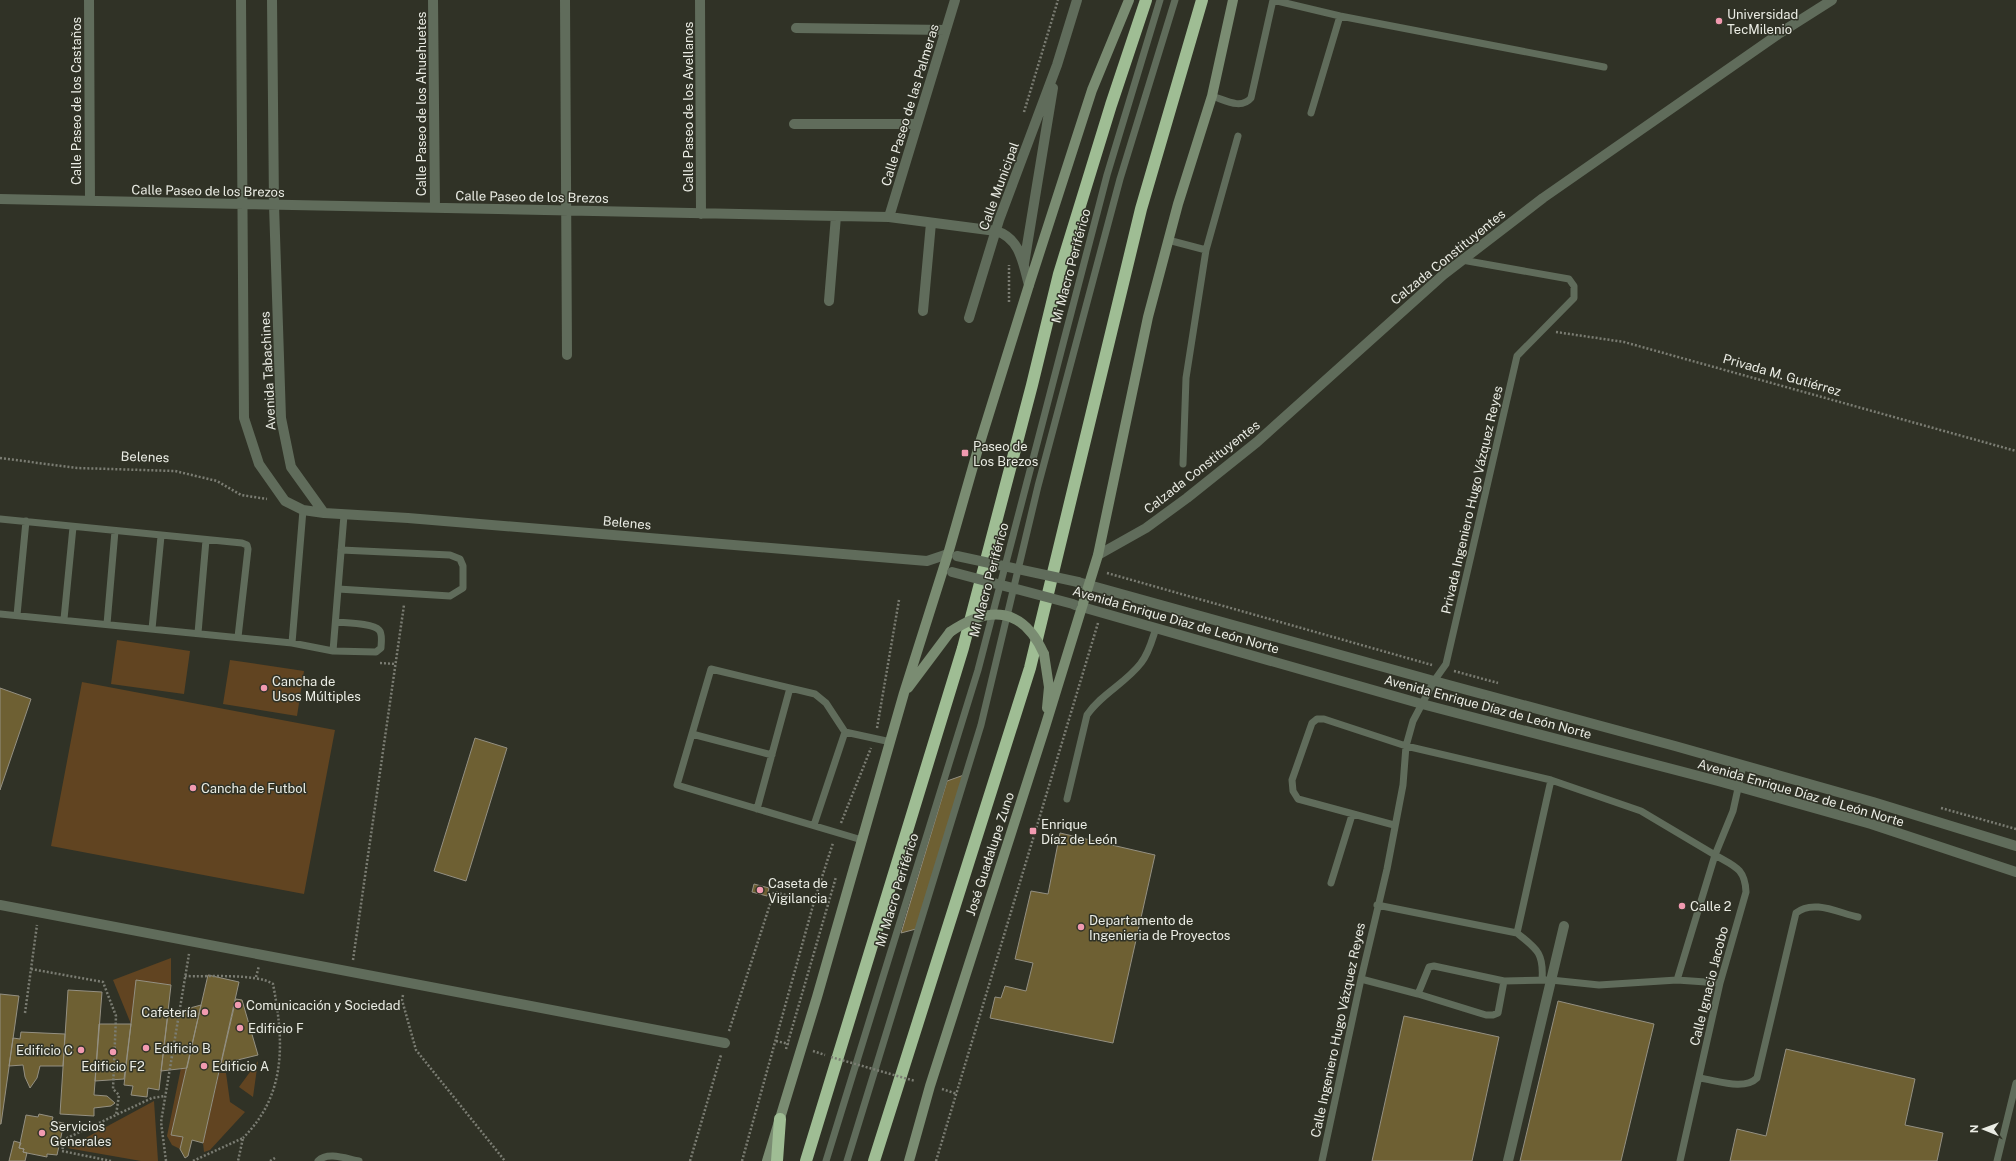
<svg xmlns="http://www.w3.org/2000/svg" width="2016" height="1161" viewBox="0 0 2016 1161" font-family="'Public Sans',sans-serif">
	<rect width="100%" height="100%" fill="#303226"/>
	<path fill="#614421" d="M117 640 190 651 184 694 111 684Z
		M230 660 304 671 297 716 223 704Z
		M82 682 335 730 304 894 51 846Z
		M171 958V985L136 981 131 1024 113 980Z
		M258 1061 253 1097 239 1087Z
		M181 1068H187L172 1135 183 1137 180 1149 172 1145 167 1136Z
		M219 1073H226L230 1102 245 1112 210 1150 204 1152 203 1143Z
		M154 1101 158 1161H141L67 1148Z"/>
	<path fill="#6e6033" stroke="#949082" d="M0 688 31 699 0 790Z
		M475 738 507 748 466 881 434 871Z
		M964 775 916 929 901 933 947 781Z
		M1060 833 1155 855 1113 1043 990 1018 995 997 1001 998 1005 986 1026 991 1033 963 1015 959 1031 891 1048 894Z
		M754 884 769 888 767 896 752 892Z
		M208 975 239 982 203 1143 192 1140 188 1156 185 1158 180 1149 183 1137 171 1135Z
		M136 980 171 985 159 1090 148 1088 147 1097 131 1095 133 1086 124 1085Z
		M68 990 102 992 94 1095 107 1096 115 1103 111 1106 94 1108V1116L60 1114Z
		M0 994 19 996 1 1124H0Z
		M236 999 242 1000 258 1055 221 1064Z
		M1558 1001 1654 1024 1621 1161H1520Z
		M201 1005 187 1068 161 1071 168 1014Z
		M1404 1016 1499 1037 1472 1161H1372Z
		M99 1024H131L124 1079 95 1081Z
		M21 1032 65 1034 63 1066H40L37 1078 30 1088 25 1077 23 1065 9 1066 13 1038 20 1039Z
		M1786 1049 1915 1079 1905 1125 1943 1133 1937 1161H1730L1737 1129 1766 1136Z
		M39 1114 53 1117 52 1121 64 1123 57 1155 47 1154V1157L27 1153 23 1152 24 1149 19 1148 26 1115 38 1117Z
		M14 1141 21 1143 19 1148 24 1149 23 1152 27 1153 25 1161H9Z"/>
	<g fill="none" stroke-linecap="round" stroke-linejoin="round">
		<path stroke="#7b7d73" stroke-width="2.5" stroke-dasharray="2 2" stroke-linecap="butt" d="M1024 112 1058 0
			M1009 302V265
			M1556 332 1624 342 2016 451
			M0 458 77 468 175 471 217 481 241 495 267 499
			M1107 573 1432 665
			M380 663 396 664
			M1454 671 1498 683
			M877 728 899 600
			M1941 808 2016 829
			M841 823 871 748
			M353 960 404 605
			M31 969 103 982 116 1016 113 1089 119 1095 116 1115
			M185 976C206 977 257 973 273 984 284 1041 287 1094 243 1138
			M256 977 259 966
			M403 995 402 1000 416 1050 505 1161
			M25 1013 37 925
			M729 1031 774 892 814 902
			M776 1041 789 1044
			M786 1049 836 877
			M813 1051 825 1055
			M942 1089 957 1094
			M111 1161 62 1151 65 1139 152 1098 165 1096
			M166 1161 161 1122 189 954
			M193 1161 243 1138 238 1161
			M270 1161 275 1158
			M690 1161 721 1055
			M742 1161 814 902 833 843
			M936 1161 1098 623"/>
		<path stroke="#606c5b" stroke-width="7" d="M1273 0 1340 16 1604 67
			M1212 96C1225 100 1241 110 1251 98L1273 0
			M1311 113 1340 16
			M1168 240 1206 250 1186 378 1183 464
			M1206 250 1238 136
			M0 519 242 543 247 545 248 549 238 637
			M338 589 450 596 463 588V566L460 559 450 555 341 550
			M0 614 292 643 333 651 376 652 381 648C381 643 383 634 379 630 373 623 345 623 336 622
			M17 615 26 521
			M64 619 73 527
			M107 624 115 531
			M152 629 161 536
			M198 633 206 540
			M292 643 303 510
			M333 651 344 515
			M845 732 891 742
			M692 734 772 755
			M1067 799 1087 715C1101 694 1126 683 1141 663 1149 653 1152 640 1156 628
			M757 809 790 688
			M814 825 845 732 826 703 815 694 711 669 677 785 862 840
			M1394 825 1298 799 1293 791 1292 780 1312 723 1317 719H1324L1406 746 1551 780 1641 811 1715 855 1677 980
			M1331 883 1352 815
			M1377 905 1517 933C1537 949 1544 953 1542 980
			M1517 933 1551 780
			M1361 979 1418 994 1429 967 1434 966 1504 981 1551 980 1599 985 1677 980 1720 983
			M1418 994 1486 1015H1493L1498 1013 1504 981
			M1699 1078C1716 1080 1744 1091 1757 1078L1796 913C1813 899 1839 913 1858 917
			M318 1161C328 1151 347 1159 359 1161
			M826 1161 978 670 1107 175 1160 0
			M847 1161 981 725 1038 486 1120 179 1175 0
			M1322 1161 1361 979 1387 869 1403 785 1406 746 1413 721 1434 681 1446 664 1517 356 1574 298V286L1569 279 1462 260
			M1680 1161 1720 983 1746 892C1745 868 1734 866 1715 855L1733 811 1743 766
			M1997 1161 2016 1083"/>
		<path stroke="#606c5b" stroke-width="10" d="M0 905 725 1043
			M1508 1161 1564 926"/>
		<path stroke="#606c5b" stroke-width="10" d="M89 0 90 201
			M241 0 244 418 259 464 285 501 303 510 324 513 408 518 927 561 948 554
			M272 0 274 205 281 418 291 467 324 513
			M433 0 435 208
			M565 0 567 355
			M700 0 701 214
			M796 28 946 30
			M794 124H917
			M0 199 889 217 996 231C1020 238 1023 263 1029 285
			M889 217 955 0
			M1024 264 1053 88
			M829 301 836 216
			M923 311 931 223
			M969 318 999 220 1057 65 1077 0
			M1098 555 1146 528 1187 498 1257 442 1443 275 1543 198 1780 33 1832 0"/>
		<path stroke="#606c5b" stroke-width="10" d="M1078 582 1434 681 1675 746 1873 802 2016 846
			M1075 605 1422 704 1718 781 1871 824 2016 872"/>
		<path stroke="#7a8c72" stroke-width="10" d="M1044 654 1049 687 1047 708
			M908 688 950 632
			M767 1161 817 997 904 693 948 554 978 449 1029 285 1092 90 1129 0
			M909 1161 930 1086 1045 727 1098 555 1148 317 1178 204 1212 96 1233 0"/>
		<path stroke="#9fbd94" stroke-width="12" d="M777 1161 780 1119
			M806 1161 963 648 1032 385 1059 274 1111 105 1146 0
			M874 1161 1030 668 1141 209 1202 0"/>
		<path stroke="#7b7d73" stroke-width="2.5" stroke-dasharray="2 2" stroke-linecap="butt" d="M831 1057 915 1081"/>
		<path stroke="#606c5b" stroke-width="10" d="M957 556 1078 582
			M952 572 1073 604"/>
		<path stroke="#7a8c72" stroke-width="10" d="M950 632C990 605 1023 607 1044 654"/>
	</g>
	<g fill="#f19ab0" stroke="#303226" stroke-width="1.5">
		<circle cx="1719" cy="21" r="4"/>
		<rect x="961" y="449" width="8" height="8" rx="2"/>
		<circle cx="264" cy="688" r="4"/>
		<circle cx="193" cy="788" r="4"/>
		<rect x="1029" y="827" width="8" height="8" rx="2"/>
		<circle cx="760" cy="890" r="4"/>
		<circle cx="1682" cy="906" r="4"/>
		<circle cx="1081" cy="927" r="4"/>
		<circle cx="238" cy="1005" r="4"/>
		<circle cx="205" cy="1012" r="4"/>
		<circle cx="240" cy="1028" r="4"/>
		<circle cx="146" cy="1048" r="4"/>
		<circle cx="81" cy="1050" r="4"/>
		<circle cx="113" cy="1052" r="4"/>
		<circle cx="204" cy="1066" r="4"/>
		<circle cx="42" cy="1133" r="4"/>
	</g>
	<g text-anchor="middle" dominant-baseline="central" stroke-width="3" stroke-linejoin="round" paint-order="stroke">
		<g font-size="13" fill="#eaece4" stroke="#303226" text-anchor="start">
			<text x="1727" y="14">Universidad<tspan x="1727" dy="15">TecMilenio</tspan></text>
			<text x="973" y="446">Paseo de<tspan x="973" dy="15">Los Brezos</tspan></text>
			<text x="272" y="681">Cancha de<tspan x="272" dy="15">Usos Múltiples</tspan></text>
			<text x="201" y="788">Cancha de Futbol</text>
			<text x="1041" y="824">Enrique<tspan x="1041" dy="15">Díaz de León</tspan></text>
			<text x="768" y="883">Caseta de<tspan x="768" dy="15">Vigilancia</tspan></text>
			<text x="1690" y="906">Calle 2</text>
			<text x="1089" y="920">Departamento de<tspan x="1089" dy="15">Ingenieria de Proyectos</tspan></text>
			<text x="246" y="1005">Comunicación y Sociedad</text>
			<text x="197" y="1012" text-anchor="end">Cafetería</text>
			<text x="248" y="1028">Edificio F</text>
			<text x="154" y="1048">Edificio B</text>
			<text x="73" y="1050" text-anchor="end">Edificio C</text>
			<text x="113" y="1066" text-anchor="middle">Edificio F2</text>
			<text x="212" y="1066">Edificio A</text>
			<text x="50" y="1126">Servicios<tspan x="50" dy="15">Generales</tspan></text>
		</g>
		<g font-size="13" fill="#eaece4" stroke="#303226">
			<text transform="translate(76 101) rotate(-90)">Calle Paseo de los Castaños</text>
			<text transform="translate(421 104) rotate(-90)">Calle Paseo de los Ahuehuetes</text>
			<text transform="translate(910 105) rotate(-73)">Calle Paseo de las Palmeras</text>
			<text transform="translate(688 107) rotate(-90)">Calle Paseo de los Avellanos</text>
			<text transform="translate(999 186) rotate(-70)">Calle Municipal</text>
			<text transform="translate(208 191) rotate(1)">Calle Paseo de los Brezos</text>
			<text transform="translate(532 197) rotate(1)">Calle Paseo de los Brezos</text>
			<text transform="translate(1448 257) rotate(-39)">Calzada Constituyentes</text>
			<text transform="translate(1071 266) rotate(-75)">Mi Macro Periférico</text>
			<text transform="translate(268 371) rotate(-93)">Avenida Tabachines</text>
			<text transform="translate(1782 375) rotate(16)">Privada M. Gutiérrez</text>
			<text transform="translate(145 457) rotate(2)">Belenes</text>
			<text transform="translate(1202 467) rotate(-38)">Calzada Constituyentes</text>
			<text transform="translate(1472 500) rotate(-77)">Privada Ingeniero Hugo Vázquez Reyes</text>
			<text transform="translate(627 523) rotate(5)">Belenes</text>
			<text transform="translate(989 580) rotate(-75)">Mi Macro Periférico</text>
			<text transform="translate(1176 620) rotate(16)">Avenida Enrique Díaz de León Norte</text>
			<text transform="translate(1488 707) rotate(15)">Avenida Enrique Díaz de León Norte</text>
			<text transform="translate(1801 793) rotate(16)">Avenida Enrique Díaz de León Norte</text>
			<text transform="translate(990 854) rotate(-72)">José Guadalupe Zuno</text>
			<text transform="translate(897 890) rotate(-73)">Mi Macro Periférico</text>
			<text transform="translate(1709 986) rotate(-76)">Calle Ignacio Jacobo</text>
			<text transform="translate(1338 1030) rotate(-78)">Calle Ingeniero Hugo Vázquez Reyes</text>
		</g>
	</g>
	<g transform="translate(1984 1129) rotate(271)" stroke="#303226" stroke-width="3" paint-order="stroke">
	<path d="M0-3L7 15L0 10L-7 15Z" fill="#eaece4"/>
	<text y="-6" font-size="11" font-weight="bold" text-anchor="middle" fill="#eaece4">N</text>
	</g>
</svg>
